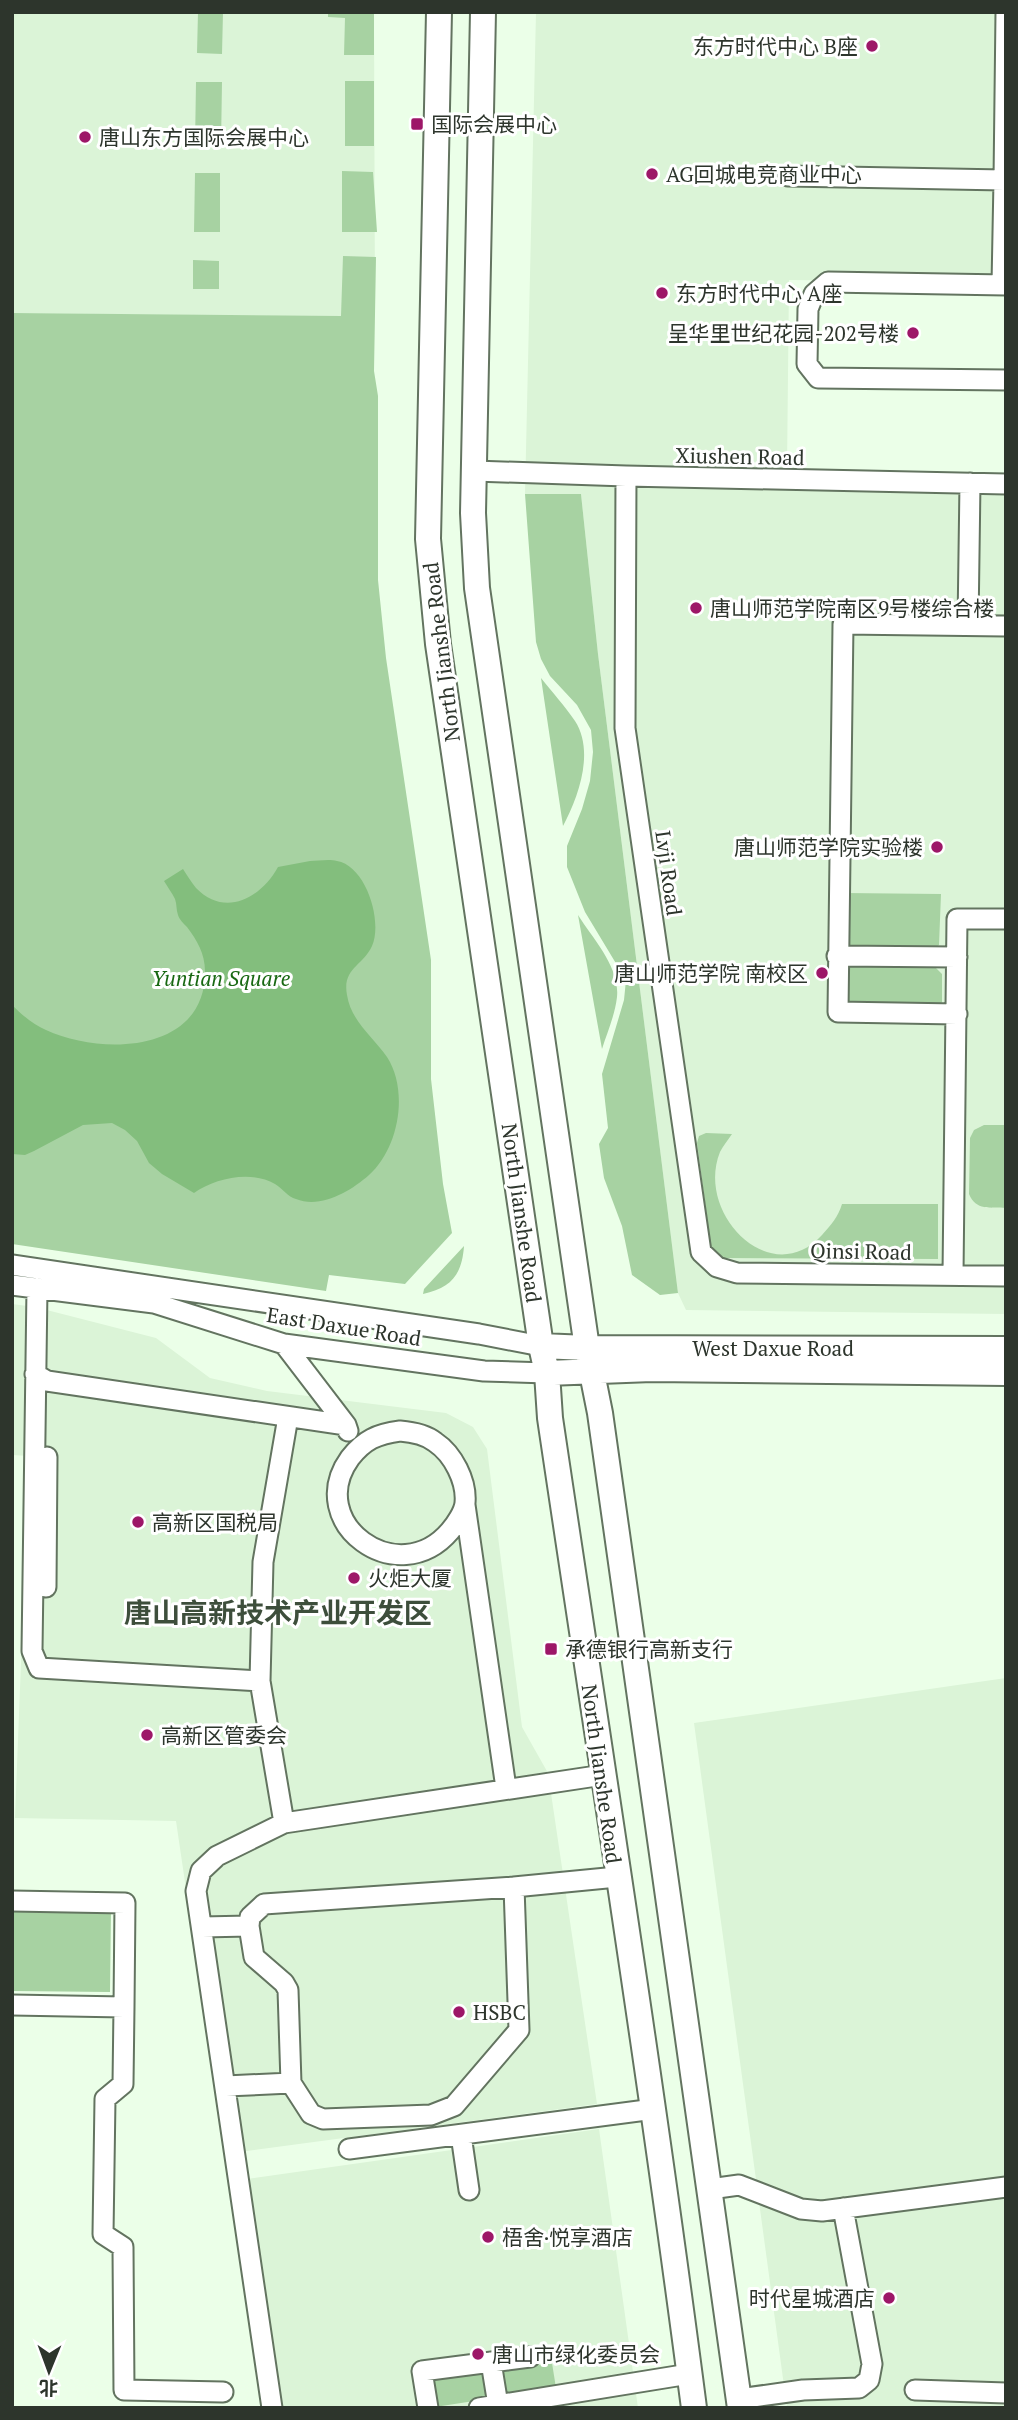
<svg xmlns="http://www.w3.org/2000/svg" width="1018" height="2420" viewBox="0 0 1018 2420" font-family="'PT Serif','Noto Sans SC',serif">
	<rect width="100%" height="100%" fill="#ebffe8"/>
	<path fill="#dbf4d7" d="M12 12H374L375 317 12 313Z
		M536 12H997L993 282 789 280 787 469 1006 473V1314L686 1310 678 1293 598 654 581 494H525Z
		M12 1304 35 1307 156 1338 210 1378 267 1391 446 1413 473 1427 487 1449 522 1727 548 1773 597 2104 225 2154 176 1821 15 1818 29 1456 12 1455Z
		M1006 1678V2408H787L694 1723Z
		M599 2129 638 2408H280L247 2179Z"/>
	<path fill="#a7d2a2" d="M198 12H223L222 54 197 53Z
		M328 12H374V55H344L345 18 328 17Z
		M345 81H374V146H345Z
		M196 82H222L221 145H195Z
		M342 171 373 172 377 232H342Z
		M195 173H220V232H194Z
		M343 256 376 257 374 371 378 396V580L386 658 431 960V1079L443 1184 452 1233 405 1284 329 1275 326 1291 12 1244V313L341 316Z
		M193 260 219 261V289H193Z
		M525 494H581L598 654 678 1293 660 1295 632 1275 622 1226 604 1178 599 1144 608 1128 602 1074 624 1000 626 980 585 912 567 867V846L582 809 590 781 593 752 591 730 577 705 550 676 541 659 536 642Z
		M541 678C552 692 565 706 575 721 595 752 578 798 563 826Z
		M844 893 941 894 939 945 935 949 849 947 844 943Z
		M578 915C593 939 620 967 617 997 615 1015 607 1033 602 1049Z
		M846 965 935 967 942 974V1002L939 1007 848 1006 844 1002Z
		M984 1125H1006V1208C990 1207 976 1211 969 1194L970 1138 974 1130Z
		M706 1133 732 1134C728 1140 723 1146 720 1152 695 1214 771 1291 822 1235 831 1225 838 1217 842 1204H938V1259L720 1258 711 1247 697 1143 699 1136Z
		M464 1246C462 1275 451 1288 423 1294L424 1289Z
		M12 1907 111 1908 110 1992 12 1991Z
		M552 2363 556 2388 506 2395 502 2370Z
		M483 2373 487 2399 435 2407 431 2380Z"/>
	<path fill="#83be7d" d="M310 861C318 861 329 859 337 861 366 866 383 921 372 946 363 966 342 968 347 995 351 1021 373 1037 387 1057 409 1091 399 1148 369 1175 351 1191 321 1209 296 1199 288 1197 282 1188 275 1184 251 1170 215 1178 194 1193L162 1174 149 1163 137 1141 125 1130 112 1123 83 1125 34 1151 25 1155 12 1154V1005C22 1015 34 1025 46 1030 102 1056 206 1053 205 971 205 954 197 940 187 927 184 924 179 919 178 915 176 910 177 904 175 899 172 893 167 886 164 881L183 869C187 875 191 882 196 888 225 918 261 898 278 867Z"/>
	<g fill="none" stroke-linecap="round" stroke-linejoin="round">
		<g stroke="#637460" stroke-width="23">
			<path id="minor" d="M788 176 1004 180 1006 12
				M1002 285 1004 180
				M1006 285 828 282 814 294 808 309 807 364 818 378 1006 380
				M474 471 626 476 1006 484
				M626 476 625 728 701 1252 717 1267 737 1273 1006 1276
				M968 625 970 483
				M837 956 957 957
				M957 1014 838 1012 843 624 1006 626
				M12 1265 479 1334 541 1346
				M953 1275 957 919H1006
				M12 1285 154 1303 284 1344 484 1371 547 1373
				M37 1288 32 1651 39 1668
				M284 1344 346 1425 348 1431
				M35 1374 47 1381 346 1425
				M400 1431C412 1432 425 1434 435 1442 453 1454 467 1481 465 1503 464 1512 456 1524 450 1531 398 1592 303 1523 350 1458 364 1440 377 1434 400 1431Z
				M465 1505 506 1788
				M46 1587 47 1457
				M39 1668 260 1681
				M284 1823 260 1681 263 1562 288 1417
				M514 1887 264 1904 250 1917 249 1926 254 1957 284 1983 288 1990 291 2083 311 2114 323 2119 431 2115 454 2106 519 2030 514 1887 617 1877
				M12 1901 125 1903 124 2007 12 2005
				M202 1927 249 1926
				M124 2007 123 2084 105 2099 103 2234 123 2247 124 2390 223 2392
				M226 2086 291 2083
				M461 2135 469 2190
				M349 2149 654 2109
				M710 2189 739 2185 801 2209 822 2211 1006 2187
				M491 2362 498 2405
				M915 2390 1006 2393
				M739 2399 803 2390 859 2388 869 2380 872 2364 843 2208
				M272 2408 196 1891 201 1871 217 1856 284 1823 603 1775
				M428 2408 422 2371 530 2357
				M479 2408 689 2374"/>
		</g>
		<g stroke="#637460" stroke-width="28">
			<path id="major" d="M439 12 428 539 438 644 541 1346 547 1373 550 1418C599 1748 651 2077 694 2408
				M483 12 473 513 477 588 587 1348 600 1413 740 2408
				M541 1346 587 1348 1006 1349
				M547 1373 652 1369 1006 1373"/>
		</g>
		<use href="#minor" stroke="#fff" stroke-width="19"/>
		<use href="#major" stroke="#fff" stroke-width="24"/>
	</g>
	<g fill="#9d1768" stroke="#fff" stroke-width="2.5">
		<circle cx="872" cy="46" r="7"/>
		<rect x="410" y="117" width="14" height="14" rx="3.5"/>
		<circle cx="85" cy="137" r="7"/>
		<circle cx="652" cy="174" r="7"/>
		<circle cx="662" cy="293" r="7"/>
		<circle cx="913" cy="333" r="7"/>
		<circle cx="696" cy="608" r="7"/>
		<circle cx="937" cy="847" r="7"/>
		<circle cx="822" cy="973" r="7"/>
		<circle cx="138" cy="1522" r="7"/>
		<circle cx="354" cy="1578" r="7"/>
		<rect x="544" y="1642" width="14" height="14" rx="3.5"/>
		<circle cx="147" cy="1735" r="7"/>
		<circle cx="459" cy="2012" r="7"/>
		<circle cx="488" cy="2237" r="7"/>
		<circle cx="889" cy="2298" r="7"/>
		<circle cx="478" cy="2354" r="7"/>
	</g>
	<g text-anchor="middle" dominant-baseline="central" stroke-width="6" stroke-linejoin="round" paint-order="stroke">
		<g font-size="21" fill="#2d352c" stroke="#fff" text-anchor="start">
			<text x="858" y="46" text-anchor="end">东方时代中心 B座</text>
			<text x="431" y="124">国际会展中心</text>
			<text x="99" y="137">唐山东方国际会展中心</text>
			<text x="666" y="174">AG回城电竞商业中心</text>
			<text x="676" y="293">东方时代中心 A座</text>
			<text x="899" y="333" text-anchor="end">呈华里世纪花园-202号楼</text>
			<text x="710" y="608">唐山师范学院南区9号楼综合楼</text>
			<text x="923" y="847" text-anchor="end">唐山师范学院实验楼</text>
			<text x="808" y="973" text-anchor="end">唐山师范学院 南校区</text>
			<text x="152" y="1522">高新区国税局</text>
			<text x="368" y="1578">火炬大厦</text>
			<text x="565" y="1649">承德银行高新支行</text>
			<text x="161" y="1735">高新区管委会</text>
			<text x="473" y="2012">HSBC</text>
			<text x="502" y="2237">梧舍·悦享酒店</text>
			<text x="875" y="2298" text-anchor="end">时代星城酒店</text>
			<text x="492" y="2354">唐山市绿化委员会</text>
		</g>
		<g font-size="21" fill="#2d352c" stroke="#fff">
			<text transform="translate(740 456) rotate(1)">Xiushen Road</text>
			<text transform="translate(441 652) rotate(-97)">North Jianshe Road</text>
			<text transform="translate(669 873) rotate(82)">Lvji Road</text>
			<text transform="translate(522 1213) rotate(82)">North Jianshe Road</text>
			<text transform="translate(861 1251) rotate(1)">Qinsi Road</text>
			<text transform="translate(344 1326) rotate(9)">East Daxue Road</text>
			<text x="773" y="1348">West Daxue Road</text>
			<text transform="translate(602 1774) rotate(82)">North Jianshe Road</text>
		</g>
		<g font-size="21" font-style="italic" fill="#186812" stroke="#fff">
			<text x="221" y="978">Yuntian Square</text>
		</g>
		<g font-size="28" font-weight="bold" fill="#3d4e3b" stroke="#fff">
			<text x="278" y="1612">唐山高新技术产业开发区</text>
		</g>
	</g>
	<rect width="1018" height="2420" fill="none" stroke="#2d352c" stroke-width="28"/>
	<g transform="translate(49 2371) rotate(181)" stroke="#ffffff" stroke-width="5" paint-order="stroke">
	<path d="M0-5L12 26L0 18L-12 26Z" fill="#2d352c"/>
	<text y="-10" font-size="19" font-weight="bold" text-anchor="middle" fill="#2d352c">北</text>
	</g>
</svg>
